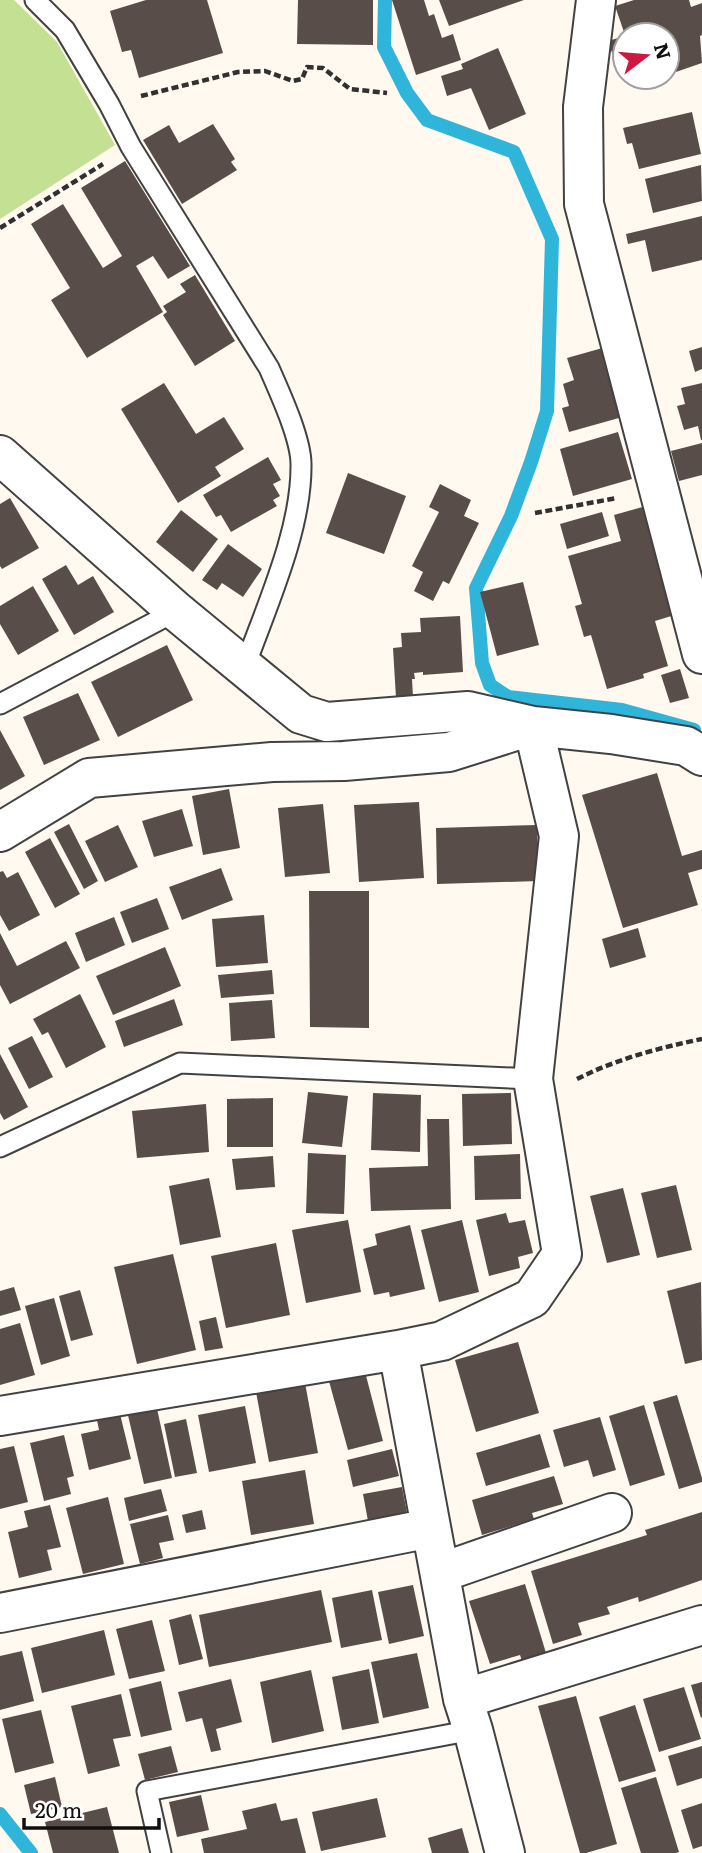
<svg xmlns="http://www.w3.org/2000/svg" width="702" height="1853" viewBox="0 0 702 1853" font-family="Literata,serif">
	<rect width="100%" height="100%" fill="#fff9f0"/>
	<path fill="#c4e093" d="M0 0H14L57 42 115 145 0 219Z"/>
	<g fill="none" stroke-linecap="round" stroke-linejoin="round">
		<path stroke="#30b5da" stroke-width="14" d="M385 0 384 47 407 93 427 120 514 152 552 239 547 411 531 462 511 516 476 588 482 663 490 685 508 697 622 710 694 730
			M0 1814 31 1853"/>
	</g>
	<path fill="#594d4a" d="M146 0H207L223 53 139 78 131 50 122 52 110 11Z
		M298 0H373V45L297 44Z
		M392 0H424L429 16 434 14 442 38 453 34 461 60 416 75Z
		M439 0H524L449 26Z
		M634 0H689L691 7 702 3V35L700 36 702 63 667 75V35H625L615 6Z
		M625 36V66L617 68 608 41Z
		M498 48 526 114 489 130 471 88 447 96 441 76 463 69 461 64Z
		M692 112 701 154 639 169 632 143 627 144 623 128Z
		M213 124 235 159 231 162 237 170 182 204 143 140 169 125 179 143Z
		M125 161 190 266 168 279 153 256 136 266 163 312 87 358 51 300 70 288 31 224 63 204 103 268 122 256 81 188Z
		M701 165 702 201 653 213 645 179Z
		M702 216V260L652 272 645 240 628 244 626 234Z
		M195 275 235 341 195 366 163 315 167 312 163 306 186 292 180 284Z
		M606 347 626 416 569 432 562 408 569 406 563 384 574 380 567 358Z
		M702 347V369L695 372 689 351Z
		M164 383 196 434 224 417 244 449 215 467 221 476 178 503 121 409Z
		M702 383V440H701L698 426 684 430 677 406 685 404 681 388Z
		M618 432 632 479 573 496 560 449Z
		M702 443V475L679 481 671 451Z
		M268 457 281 480 273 484 280 496 273 500 277 506 231 532 221 515 216 517 203 495Z
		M348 473 406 496 384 554 326 533Z
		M440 484 471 500 464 516 479 523 449 584 443 581 433 601 414 591 423 572 412 566 439 512 429 507Z
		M10 498 39 548 2 569 0 566V504Z
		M646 506 678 614 655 621 668 666 643 674 644 678 607 689 591 635 584 637 575 606 582 604 568 556 621 541 614 515Z
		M181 510 218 539 193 572 156 542Z
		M602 512 609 536 567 549 560 524Z
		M228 544 262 569 243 597 222 583 217 590 202 580Z
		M66 565 78 585 93 576 114 612 74 635 42 579Z
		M523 582 539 645 497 656 480 592Z
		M33 586 59 631 18 655 0 624V606Z
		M460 616 463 672 423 675V672L414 673 415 679H412L413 697 396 698 393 648 402 647 401 633 421 632 420 618Z
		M167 645 193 700 118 737 91 682Z
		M680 669 689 698 670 703 661 675Z
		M78 693 100 740 44 765 23 717Z
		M0 730 25 776 0 790Z
		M657 773 682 856 702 850V869L688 873 698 905 623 928 582 795Z
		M229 789 240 848 203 855 192 796Z
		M419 802 424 878 359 882 354 805Z
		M323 804 330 873 285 877 278 808Z
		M182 809 193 846 154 857 142 821Z
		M69 824 98 881 84 889 54 832Z
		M118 825 138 867 105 882 85 841Z
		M537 825 539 881 437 884 436 828Z
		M50 838 80 894 55 908 25 852Z
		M221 868 233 900 182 920 169 887Z
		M3 871 7 878 18 872 40 915 9 931 0 915V872Z
		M309 891H369V1028L310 1027Z
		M157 898 169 929 132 943 120 912Z
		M264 915 268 963 216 967 212 919Z
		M114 917 125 945 86 962 75 933Z
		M638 928 646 957 610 968 602 939Z
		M0 933 17 966 66 941 80 968 10 1004 0 985Z
		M165 947 181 986 113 1015 96 976Z
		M272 970 274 994 221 998 218 975Z
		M80 994 106 1047 66 1068 48 1032 42 1035 33 1019Z
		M174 999 183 1025 124 1047 115 1021Z
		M272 1000 275 1038 231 1041 229 1003Z
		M32 1036 53 1077 29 1089 8 1048Z
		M0 1054 28 1107 4 1120 0 1113Z
		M308 1092 348 1096 342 1147 302 1143Z
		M373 1093 421 1095 420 1152 371 1150Z
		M511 1093 512 1144 463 1146 462 1094Z
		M273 1098V1147H227V1099Z
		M206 1104 209 1152 137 1158 132 1111Z
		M427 1119H449L451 1209 371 1211 369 1168 428 1166Z
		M308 1153 346 1155 344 1214 306 1213Z
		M520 1154 521 1199 475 1200 474 1156Z
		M273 1156 275 1187 236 1190 232 1159Z
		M209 1178 221 1237 180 1245 169 1186Z
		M676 1185 692 1250 657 1258 641 1193Z
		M623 1188 640 1255 607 1263 590 1196Z
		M506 1213 509 1223 525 1220 533 1253 518 1257 520 1268 489 1276 476 1220Z
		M348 1220 361 1292 306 1303 292 1230Z
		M462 1220 479 1292 439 1302 421 1230Z
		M410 1225 425 1289 390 1297 389 1292 374 1295 363 1249 377 1245 375 1234Z
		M276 1243 290 1315 226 1328 211 1256Z
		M173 1254 196 1350 137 1364 114 1267Z
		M701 1282 702 1360 685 1364 667 1291Z
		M14 1287 21 1310 0 1316V1291Z
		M80 1290 93 1335 71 1341 59 1296Z
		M54 1298 70 1356 41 1365 25 1306Z
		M216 1317 223 1348 205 1351 199 1321Z
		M20 1323 35 1375 0 1385V1329Z
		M518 1342 539 1413 476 1432 455 1360Z
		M363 1364 383 1441 348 1450 327 1374Z
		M305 1383 318 1453 269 1462 256 1392Z
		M677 1395 702 1478V1482L679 1489 653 1402Z
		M156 1404 172 1478 144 1484 127 1411Z
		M644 1405 665 1475 630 1486 609 1416Z
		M245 1406 256 1463 209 1472 198 1415Z
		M120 1414 131 1459 89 1470 81 1434 99 1430 97 1420Z
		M600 1417 616 1470 593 1477 588 1460 564 1467 553 1430Z
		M186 1419 197 1473 175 1477 164 1424Z
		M540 1434 550 1467 486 1486 476 1453Z
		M64 1435 74 1476 67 1478 71 1494 44 1501 30 1443Z
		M14 1446 28 1502 0 1509V1449Z
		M392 1449 399 1476 353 1487 347 1460Z
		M305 1470 314 1524 251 1535 242 1481Z
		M554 1476 563 1504 532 1513 534 1519 482 1535 472 1500Z
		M402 1487 407 1513 368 1521 363 1494Z
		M161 1489 167 1511 129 1521 124 1498Z
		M108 1497 124 1564 83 1574 66 1508Z
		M50 1505 61 1547 47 1550 52 1570 19 1578 8 1532 28 1527 24 1511Z
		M202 1510 206 1529 186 1533 182 1515Z
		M702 1512V1580L639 1602 638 1597 607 1607 610 1614 578 1623 582 1635 553 1644 531 1571 647 1535 645 1530Z
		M168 1515 174 1540 159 1543 163 1558 140 1564 130 1524Z
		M525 1584 546 1653 522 1661 520 1655 490 1664 469 1601Z
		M413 1585 424 1636 389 1644 378 1592Z
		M321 1590 332 1642 209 1667 199 1615Z
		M372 1590 382 1640 341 1648 332 1598Z
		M191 1614 203 1659 179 1665 169 1620Z
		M152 1620 165 1671 129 1679 116 1629Z
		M104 1630 115 1675 42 1693 31 1648Z
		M22 1651 34 1701 0 1710V1656Z
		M417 1653 429 1708 383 1718 371 1662Z
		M369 1669 379 1723 342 1730 332 1677Z
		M311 1670 324 1731 272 1743 260 1682Z
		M231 1679 242 1722 216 1729 221 1750 211 1752 202 1718 186 1722 178 1692Z
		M161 1681 172 1730 141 1737 129 1689Z
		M702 1682V1717L701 1718 691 1685Z
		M684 1687 701 1739 659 1752 643 1699Z
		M121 1694 131 1736 113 1739 120 1766 88 1774 71 1706Z
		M576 1696 617 1844 586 1853H580L538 1706Z
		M635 1705 656 1771 619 1782 599 1717Z
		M41 1710 54 1763 15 1773 2 1719Z
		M171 1746 178 1772 145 1780 138 1754Z
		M702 1746V1778L677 1786 668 1756Z
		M55 1777 62 1807 31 1814 24 1785Z
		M656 1777 679 1852 676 1853H641L621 1788Z
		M201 1795 209 1830 177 1837 169 1802Z
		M377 1798 386 1837 321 1851 312 1812Z
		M276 1803 281 1821 297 1818 306 1853H204L201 1839 247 1829 242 1811Z
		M702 1803V1846L693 1849 681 1810Z
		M107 1807 119 1853H53L45 1822Z
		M462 1828 469 1853H432L428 1838Z"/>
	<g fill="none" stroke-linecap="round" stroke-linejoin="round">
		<g stroke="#424242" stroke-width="23">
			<path id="lane" d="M35 0 65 30 109 104 131 147 269 368C279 391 301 438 301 464 302 530 266 607 244 669
				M0 704 176 611
				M0 1147 180 1063 533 1079
				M161 1853 147 1791 473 1730"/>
		</g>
		<g stroke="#424242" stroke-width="42">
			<path id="street" d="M596 0 583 107 584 204 702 654
				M0 455 176 611 301 714 327 722 468 711 533 726 611 734 686 746 702 756
				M0 832 89 778 272 762 344 761 449 752 531 726
				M398 1350 463 1699 473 1730 505 1853
				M0 1416 398 1350 442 1341 532 1298 562 1254 533 1079 559 836 533 726
				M440 1573 612 1513
				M0 1613 431 1528
				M463 1699 702 1625"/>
		</g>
		<path stroke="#313131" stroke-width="4.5" stroke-dasharray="7 3.5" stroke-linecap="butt" d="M141 96 238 72 265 71 293 81 302 79 307 67 323 68 350 89 387 93
			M0 228 103 164
			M535 513 617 498
			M577 1079C617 1059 658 1048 702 1039"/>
		<use href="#lane" stroke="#fff" stroke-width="19"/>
		<use href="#street" stroke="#fff" stroke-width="38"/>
	</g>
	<g transform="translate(646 56) rotate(74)"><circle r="33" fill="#ffffff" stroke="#9f9f9f" stroke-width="2"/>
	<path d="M0-5L12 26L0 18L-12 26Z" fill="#cd1942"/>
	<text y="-10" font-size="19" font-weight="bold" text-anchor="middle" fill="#0f0f0f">N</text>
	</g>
	<path d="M24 1818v10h135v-10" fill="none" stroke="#0f0f0f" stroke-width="3.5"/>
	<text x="35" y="1818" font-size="21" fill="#0f0f0f" stroke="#ffffff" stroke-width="5" paint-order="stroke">20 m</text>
</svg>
